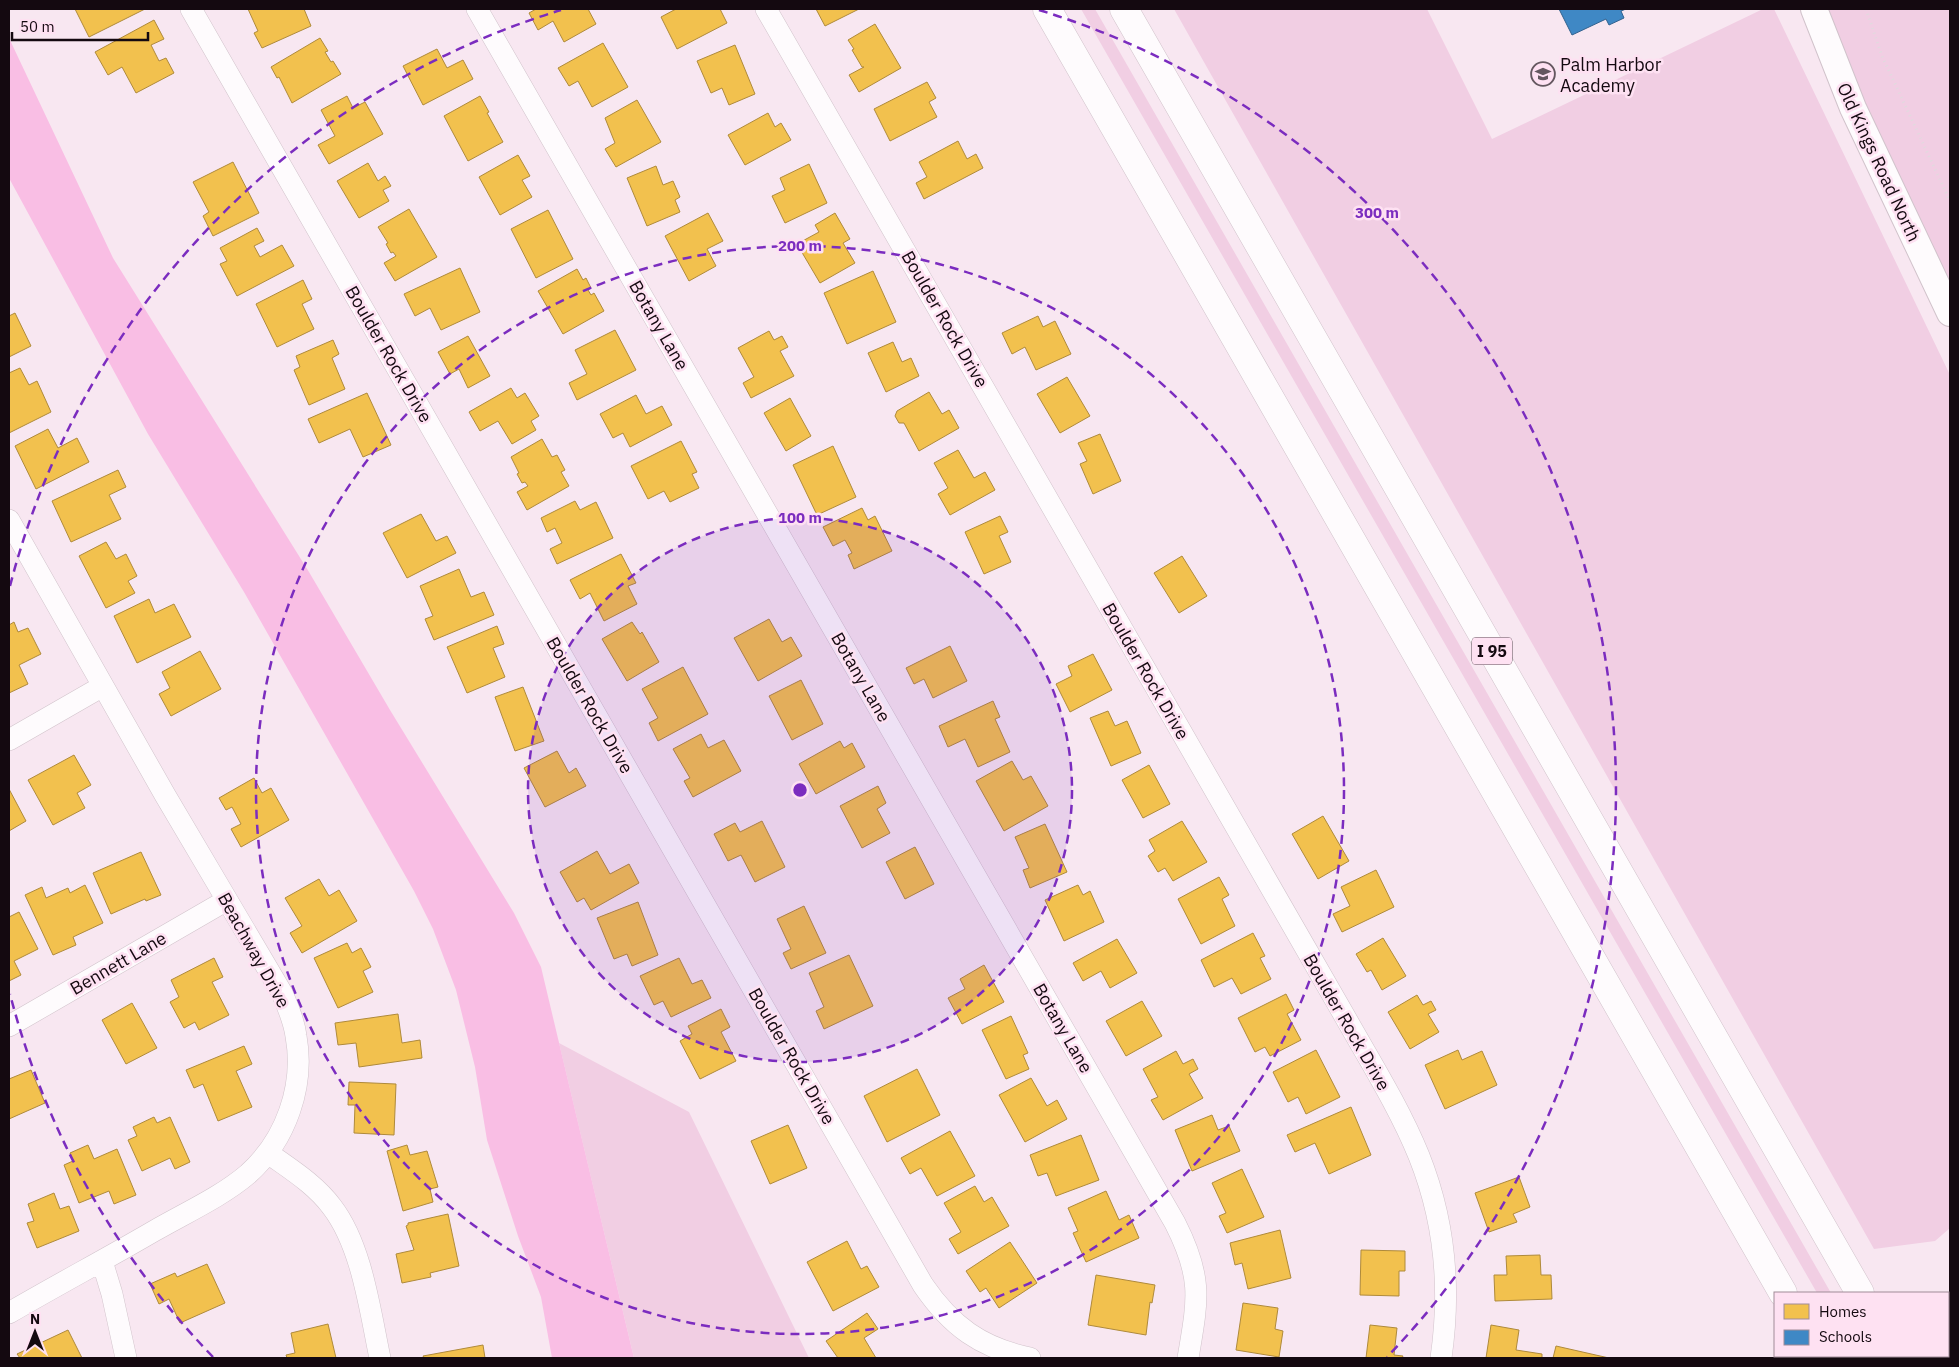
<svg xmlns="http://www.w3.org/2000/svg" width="1959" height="1367" viewBox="0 0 1959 1367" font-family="'IBM Plex Sans',sans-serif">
	<rect width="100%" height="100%" fill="#f8e7f1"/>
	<path fill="#f1cee3" d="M1081 9H1095L1831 1293H1817Z
		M1174 9H1427L1492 139 1763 9H1774L1950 375V1228L1935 1241 1874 1249Z
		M1825 9H1950V290L1880 145Z
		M559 1043 689 1112 809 1358H634Z"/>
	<path fill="#f9bee4" d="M9 38 113 258 309 572 390 710 514 913 541 967 634 1358H552L541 1297 518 1236 487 1140 475 1067 456 990 433 929 414 891 244 592 148 434 9 178Z"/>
	<path fill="#f2c14e" stroke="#af8a3b" d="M75 9H145L89 37Z
		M248 9H304L311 26 262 48 254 33 258 31Z
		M536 9H588L596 24 564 42 553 21 538 30 529 13Z
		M676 9H720L727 23 677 49 661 17Z
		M816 9H859L825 26Z
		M154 20 164 39 151 45 159 61 166 58 174 73 136 93 122 67 108 75 95 52Z
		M875 24 901 68 859 92 849 75 864 67H862L852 50 854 49 848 40Z
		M320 38 328 51 325 52 331 62 333 61 341 74 292 103 279 77 277 78 271 67Z
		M603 43 628 87 592 107 578 81 569 86 558 68Z
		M735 45 755 94 729 105 722 88 711 93 697 61Z
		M437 49 447 68 463 60 473 79 423 105 403 66Z
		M927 82 936 98 929 102 937 117 890 141 874 109Z
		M347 96 353 108 365 102 383 134 329 164 318 145 335 136 321 110Z
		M480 96 489 112 487 113 503 142 468 161 444 116Z
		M637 100 661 142 616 167 605 149 615 143 605 118Z
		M768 113 775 127 781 123 791 140 745 165 728 135Z
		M958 141 967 159 976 154 983 168 924 199 916 183 927 177 919 162Z
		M518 155 530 176 522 180 532 197 500 215 479 177Z
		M233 162 259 213 213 236 203 216 209 212 193 182Z
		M368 163 378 181 385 176 391 186 383 190 389 201 359 218 337 181Z
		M809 164 827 203 785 223 772 196 785 190 780 178Z
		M656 166 663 185 673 181 680 197 675 200 680 212 647 226 627 178Z
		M409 209 437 257 395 281 384 263 396 256 393 252 391 253 386 244 388 243 378 227Z
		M548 210 573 259 536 278 511 229Z
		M708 213 723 241 707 249 716 266 689 281 665 236Z
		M835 213 850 239 843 243 855 263 820 283 797 244 819 232 815 225Z
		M257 228 264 241 254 246 260 257 282 245 294 266 237 296 220 264 227 261 220 248Z
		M460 268 480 312 441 330 430 308 415 316 404 294Z
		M577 269 583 280 586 278 591 288 588 290 591 295 594 293 604 311 563 334 538 291Z
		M873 271 896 322 847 344 824 293Z
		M303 280 312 299 302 304 314 329 277 347 256 304Z
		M15 313 31 346 9 357V316Z
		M1038 316 1043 327 1055 321 1071 354 1036 370 1025 347 1012 354 1002 333Z
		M615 330 636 370 577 400 569 383 587 374 575 350Z
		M769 331 774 340 782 336 788 347 780 351 794 376 751 398 743 383 754 377 738 348Z
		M468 336 490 376 468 388 459 369 450 374 438 352Z
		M333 340 339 354 332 358 345 389 309 405 294 370 300 367 296 356Z
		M893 342 902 362 911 358 919 376 886 392 868 353Z
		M20 368 29 385 37 381 51 412 9 433V373Z
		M1067 377 1090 416 1060 433 1037 394Z
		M511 388 517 398 525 393 539 416 531 421 536 430 512 444 498 421 480 431 469 412Z
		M929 392 942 414 949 410 959 428 919 451 904 423H899L895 416 897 411Z
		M367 393 391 445 363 457 350 429 319 443 308 419Z
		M636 395 646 414 662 406 672 425 630 447 623 433 613 438 600 414Z
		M790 398 811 436 786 451 764 413Z
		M48 429 58 448 77 438 89 462 36 489 15 446Z
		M1100 434 1121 481 1093 494 1080 464 1087 461 1078 443Z
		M542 439 552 457 557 455 565 470 561 472 569 486 527 510 517 492 528 486 525 482 522 483 517 474 519 473 511 457Z
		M681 441 697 472 692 474 699 488 670 502 664 491 648 499 631 466Z
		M833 446 856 497 817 515 793 465Z
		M958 450 974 478 985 472 995 490 950 515 938 494 948 488 934 463Z
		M118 470 126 487 109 495 121 519 71 542 52 501Z
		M575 501 580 510 596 502 613 538 557 564 550 549 562 543 555 528 547 532 541 518Z
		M862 508 868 520 875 516 892 551 854 569 848 555 852 553 845 540 833 546 823 527Z
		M421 514 436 541 447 536 456 553 407 578 383 533Z
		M1000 516 1008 532 999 536 1011 562 984 574 965 532Z
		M106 542 116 559 126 554 137 576 128 581 135 593 106 608 79 556Z
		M621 554 636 583 628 586 637 604 604 621 590 593 580 599 570 580Z
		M1182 556 1207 596 1179 613 1154 573Z
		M459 569 471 597 484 592 494 615 434 640 425 619 433 616 420 586Z
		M149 599 155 613 174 604 191 637 137 663 114 616Z
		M769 619 782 642 791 637 802 656 758 681 734 638Z
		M14 622 18 632 28 628 41 654 19 665 28 684 9 693V625Z
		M632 622 640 634 642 632 659 662 627 681 602 639Z
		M497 626 504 644 493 648 505 677 467 693 447 647Z
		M950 646 967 681 933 698 924 679 914 684 906 668Z
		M200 651 221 689 171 716 159 694 170 688 162 672Z
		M1093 654 1112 690 1070 712 1056 684 1072 676 1068 666Z
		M683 667 708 714 658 741 649 723 658 718 642 689Z
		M801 680 823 724 792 740 769 696Z
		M523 687 544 741 515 751 495 697Z
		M993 701 1000 717 995 719 1010 752 978 767 965 739 948 747 939 726Z
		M1108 711 1115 726 1127 721 1141 753 1111 766 1090 718Z
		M701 734 708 748 724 740 741 771 693 797 684 781 690 778 673 749Z
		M840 741 844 748 852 743 865 767 816 794 799 764Z
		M557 751 569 773 576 768 586 786 545 807 524 768Z
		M74 755 91 785 77 793 85 808 53 825 28 780Z
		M1012 761 1023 780 1031 776 1048 806 1004 831 976 781Z
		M1149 765 1170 804 1143 818 1122 780Z
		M254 778 262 793 271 788 289 820 241 847 231 829 241 824 232 807 226 810 219 798Z
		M878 786 886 803 877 809 890 833 862 848 840 806Z
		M9 789 26 821 9 831Z
		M1323 816 1349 861 1318 879 1292 834Z
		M762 821 785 867 755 882 741 855 728 861 714 834 735 823 740 832Z
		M1182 821 1207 862 1173 881 1165 868 1158 872 1148 856 1155 851 1149 840Z
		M1045 824 1067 872 1030 888 1023 870 1029 868 1015 837Z
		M915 847 934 884 905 899 886 862Z
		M597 851 610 874 629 864 639 883 591 910 584 898 577 902 560 872Z
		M141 852 161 895 146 901 145 899 111 914 93 873Z
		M1376 870 1394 907 1342 932 1333 914 1350 906 1341 887Z
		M1219 877 1229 895 1222 899 1235 926 1201 944 1178 899Z
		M319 879 329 896 339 890 357 921 302 953 290 933 302 926 285 898Z
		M85 885 103 923 73 937 76 945 53 955 25 895 42 887 46 898 68 888 70 893Z
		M1078 885 1083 895 1090 891 1104 922 1064 941 1045 900Z
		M638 902 658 955 632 966 627 954 614 959 597 918Z
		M804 906 826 953 791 969 783 953 791 949 777 919Z
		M19 912 38 949 14 961 21 975 9 981V917Z
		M1253 933 1265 956 1260 958 1271 979 1241 994 1232 978 1214 987 1201 960Z
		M1383 938 1406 976 1382 990 1371 970 1367 972 1356 954Z
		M1117 939 1137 973 1110 988 1101 971 1083 981 1073 963Z
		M347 943 352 953 361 948 371 967 363 971 373 992 338 1008 314 958Z
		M849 955 873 1006 824 1029 816 1011 824 1007 809 973Z
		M214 958 223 977 212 982 229 1015 199 1030 195 1022 184 1028 170 1002 179 997 171 980Z
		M679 958 692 984 702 980 711 998 671 1017 663 1001 654 1005 640 976Z
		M984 965 1004 1002 962 1024 948 998 965 989 960 979Z
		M1286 994 1294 1010 1287 1014 1301 1040 1270 1056 1265 1047 1255 1052 1238 1018Z
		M1417 995 1423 1005 1431 1001 1436 1010 1428 1014 1439 1032 1410 1049 1388 1012Z
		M1142 1001 1162 1036 1126 1056 1106 1021Z
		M132 1003 157 1048 126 1064 102 1020Z
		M721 1009 730 1027 721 1032 736 1061 700 1079 680 1041 692 1034 688 1026Z
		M398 1014 402 1043 420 1040 422 1058 359 1067 356 1043 338 1045 335 1023Z
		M1011 1016 1028 1053 1023 1055 1029 1069 1006 1079 982 1030Z
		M244 1046 252 1064 236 1071 252 1107 218 1121 203 1084 194 1088 186 1070Z
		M1316 1050 1340 1097 1306 1114 1298 1097 1288 1102 1273 1072Z
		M1458 1050 1462 1060 1482 1051 1497 1085 1445 1109 1425 1065Z
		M1176 1051 1183 1064 1193 1059 1198 1069 1189 1074 1203 1098 1163 1120 1151 1100 1158 1097 1143 1069Z
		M917 1069 940 1115 887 1142 864 1096Z
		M31 1070 45 1103 9 1119V1079Z
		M1031 1078 1047 1106 1057 1100 1067 1119 1025 1142 999 1095Z
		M349 1082 396 1084 394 1135 354 1133 355 1105H348Z
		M1351 1107 1371 1155 1329 1174 1315 1143 1295 1152 1287 1135Z
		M1212 1115 1218 1130 1229 1126 1240 1151 1192 1171 1175 1130Z
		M154 1117 157 1123 170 1117 190 1162 175 1169 170 1158 142 1171 128 1140 137 1136 133 1127Z
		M788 1125 807 1168 770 1184 751 1141Z
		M950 1131 975 1176 937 1196 921 1168 910 1174 901 1158Z
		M1081 1135 1099 1180 1056 1196 1047 1173 1038 1176 1030 1155Z
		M88 1145 94 1159 117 1149 136 1195 114 1204 109 1191 79 1203 64 1165 73 1161 70 1153Z
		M407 1145 410 1155 427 1151 438 1187 430 1189 433 1202 403 1211 387 1151Z
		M1242 1169 1264 1217 1227 1233 1219 1216 1226 1213 1212 1183Z
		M1519 1177 1530 1207 1513 1214 1517 1222 1489 1232 1475 1193Z
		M975 1186 984 1202 992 1197 1009 1226 958 1254 949 1239 961 1232 944 1203Z
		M1106 1191 1119 1220 1129 1215 1139 1238 1086 1262 1073 1233 1078 1231 1068 1208Z
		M54 1193 60 1209 69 1206 79 1231 37 1248 27 1223 34 1221 28 1204Z
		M448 1214 459 1266 430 1273 431 1277 402 1283 396 1254 414 1250 406 1226 408 1225V1223Z
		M1280 1230 1291 1278 1248 1289 1242 1263 1235 1265 1230 1243Z
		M847 1241 861 1269 867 1266 879 1287 833 1311 807 1262Z
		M1010 1242 1037 1283 999 1308 986 1288 980 1292 966 1271Z
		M1361 1250 1405 1251V1271H1399V1296L1360 1295Z
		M1540 1255 1541 1275H1551L1552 1299 1495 1301 1494 1275H1507L1506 1256Z
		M207 1264 225 1303 180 1323 169 1299 159 1304 150 1284 175 1273 177 1277Z
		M1096 1275 1155 1285 1152 1303 1150 1302 1146 1335 1088 1325Z
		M1243 1303 1278 1308 1275 1329 1283 1331 1279 1357 1236 1350Z
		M867 1313 878 1329 864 1338 876 1358H838L826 1341Z
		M328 1324 336 1358H287L286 1355 295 1353 291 1333Z
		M1370 1325 1397 1328 1394 1355 1403 1356 1402 1358H1366Z
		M1491 1325 1519 1330 1516 1350 1542 1354V1358H1486Z
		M68 1330 82 1358H20L17 1354Z
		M483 1345 485 1358H424L423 1356Z
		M1556 1346 1609 1358H1553Z"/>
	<path fill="#3f88c5" stroke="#32628f" d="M1559 9H1626L1621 11 1624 18 1609 25 1606 19 1572 35Z"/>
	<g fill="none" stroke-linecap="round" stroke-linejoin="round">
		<g stroke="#d1c3cb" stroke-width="22">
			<path id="minor" d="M191 9 923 1285C951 1326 981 1348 1030 1358
				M477 9 1175 1223C1203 1278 1198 1299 1188 1358
				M766 9 1344 1015C1370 1061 1399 1107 1419 1156 1445 1221 1451 1289 1441 1358
				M9 520 165 795 282 993C288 1007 294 1021 296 1036 305 1086 286 1140 248 1174 221 1197 185 1213 154 1231 106 1259 57 1285 9 1313
				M9 740 103 686
				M9 1026 227 900
				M268 1153C290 1169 315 1184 332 1207 362 1246 370 1311 380 1358
				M102 1261 112 1294 126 1358"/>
		</g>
		<g stroke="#d1c3cb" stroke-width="28">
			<path id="tertiary" d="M1814 9 1853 108 1950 313"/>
		</g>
		<g stroke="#d1c3cb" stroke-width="29">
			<path id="motorway" d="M1047 9 1783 1293
				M1124 9 1860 1293
				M1819 1356 1820 1358
				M1896 1356 1897 1358"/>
		</g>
		<path stroke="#e0dbde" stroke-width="3" stroke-dasharray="1 4" stroke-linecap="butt" d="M1866 9 1882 56 1950 201"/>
		<use href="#minor" stroke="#fefbfd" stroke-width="21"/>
		<use href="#tertiary" stroke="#fefbfd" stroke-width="26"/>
		<use href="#motorway" stroke="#fefbfd" stroke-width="28"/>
	</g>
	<circle cx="800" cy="790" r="272" fill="#7b2cbf" fill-opacity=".12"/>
	<g fill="none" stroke="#7b2cbf" stroke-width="2.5" stroke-dasharray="9 6">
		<circle cx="800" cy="790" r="272"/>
		<circle cx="800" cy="790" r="544"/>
		<path d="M213 1357A816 816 0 0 1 10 994M10 586A816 816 0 0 1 561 10M1039 10A816 816 0 0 1 1387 1357"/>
	</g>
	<defs>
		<g id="school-ring" transform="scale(1.25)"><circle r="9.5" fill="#fee1f2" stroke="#64575f" stroke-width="1.5"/><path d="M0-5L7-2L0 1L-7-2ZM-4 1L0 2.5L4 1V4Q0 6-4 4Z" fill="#64575f"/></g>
	</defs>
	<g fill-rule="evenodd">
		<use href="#school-ring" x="1543" y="74"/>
	</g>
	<g text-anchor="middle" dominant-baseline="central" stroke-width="5" stroke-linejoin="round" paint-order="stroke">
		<rect fill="#fee1f2" stroke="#5a4a54" stroke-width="1" x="1472" y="637.5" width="40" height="27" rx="4"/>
		<g font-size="16" font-weight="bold" fill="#140910">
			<text x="1492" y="651">I 95</text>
		</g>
		<g font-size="18" fill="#140910" stroke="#fee1f2" text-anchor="start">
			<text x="1560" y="64">Palm Harbor<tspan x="1560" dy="21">Academy</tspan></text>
		</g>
		<g font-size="18" fill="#140910" stroke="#fee1f2">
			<text transform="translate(1879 162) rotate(65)">Old Kings Road North</text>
			<text transform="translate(945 319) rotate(60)">Boulder Rock Drive</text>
			<text transform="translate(659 325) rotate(60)">Botany Lane</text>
			<text transform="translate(389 354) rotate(60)">Boulder Rock Drive</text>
			<text transform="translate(1146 671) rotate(60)">Boulder Rock Drive</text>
			<text transform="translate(861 677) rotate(60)">Botany Lane</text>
			<text transform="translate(590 705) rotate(60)">Boulder Rock Drive</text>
			<text transform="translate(254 950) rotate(61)">Beachway Drive</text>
			<text transform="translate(118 963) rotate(-30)">Bennett Lane</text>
			<text transform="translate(1347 1022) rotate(60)">Boulder Rock Drive</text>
			<text transform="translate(1063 1028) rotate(60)">Botany Lane</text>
			<text transform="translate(792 1056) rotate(60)">Boulder Rock Drive</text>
		</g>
	</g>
	<circle cx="800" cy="790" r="8" fill="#7b2cbf" stroke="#fee1f2" stroke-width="2.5"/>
	<g font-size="15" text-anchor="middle" font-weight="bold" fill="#7b2cbf" stroke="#fee1f2" stroke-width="5" stroke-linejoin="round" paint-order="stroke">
		<text x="1377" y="218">300 m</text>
		<text x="800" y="251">200 m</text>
		<text x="800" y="523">100 m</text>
	</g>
	<rect width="1959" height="1367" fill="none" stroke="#140910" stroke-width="20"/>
	<rect x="1774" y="1292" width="175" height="65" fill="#fee1f2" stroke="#a08b98"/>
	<rect x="1784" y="1304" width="25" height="15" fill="#f2c14e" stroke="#a08b98"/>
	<text x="1819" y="1317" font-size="15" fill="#140910">Homes</text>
	<rect x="1784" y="1330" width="25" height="15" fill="#3f88c5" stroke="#a08b98"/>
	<text x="1819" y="1342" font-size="15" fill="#140910">Schools</text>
	<g transform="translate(35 1332)" stroke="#fee1f2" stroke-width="4" paint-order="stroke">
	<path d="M0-4L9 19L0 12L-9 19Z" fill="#140910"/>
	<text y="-8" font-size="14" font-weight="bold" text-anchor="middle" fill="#140910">N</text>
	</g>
	<path d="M12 32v8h136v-8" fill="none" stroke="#140910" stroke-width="2.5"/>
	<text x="20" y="32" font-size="15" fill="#140910" stroke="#fee1f2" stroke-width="4" paint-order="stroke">50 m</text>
</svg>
